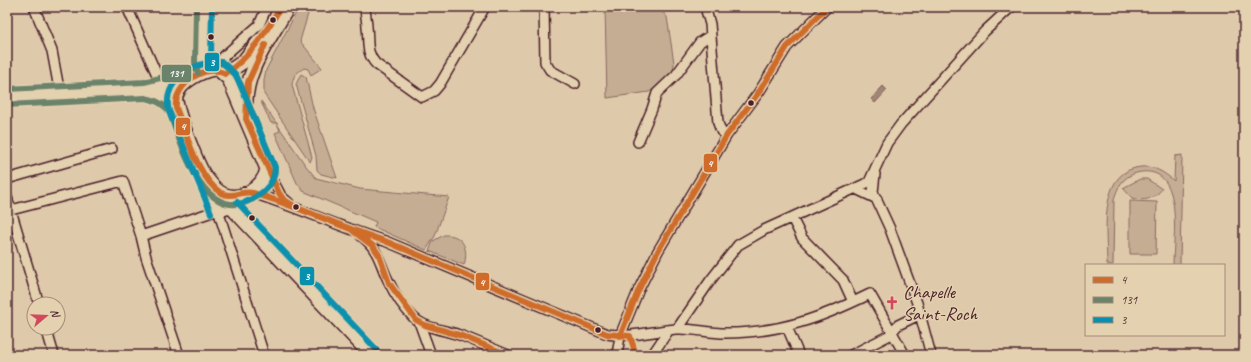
<svg xmlns="http://www.w3.org/2000/svg" width="1251" height="362" viewBox="0 0 1251 362" font-family="Caveat,sans-serif">
	<rect width="100%" height="100%" fill="#decaaa"/>
	<filter id="ink" filterUnits="userSpaceOnUse"><feTurbulence type="fractalNoise" baseFrequency=".025" numOctaves="2"/><feDisplacementMap in="SourceGraphic" scale="8" xChannelSelector="R" yChannelSelector="G"/><feConvolveMatrix kernelMatrix="1 2 1 2 8 2 1 2 1" color-interpolation-filters="sRGB"/></filter>
	<g filter="url(#ink)">
		<path fill="#c5ad94" stroke="#886660" d="M299 7H310L300 41 322 68 311 75 308 69 304 68C296 73 293 76 292 85L312 157 310 162 264 94V80L266 70Z
			M605 7H658L667 17 674 63 673 73 665 81 649 92 607 98Z
			M301 74 306 77 313 108 337 178 321 174 317 170 316 156 296 84Z
			M261 102V101L306 166 316 178 360 189 449 197 435 236 426 250 374 227 376 222 303 191 297 183 275 133 280 131 277 123H271Z
			M1182 155 1180 265H1173C1173 238 1186 161 1136 173 1123 177 1117 187 1114 200L1113 265H1107C1107 235 1098 177 1135 168 1151 164 1163 171 1174 181L1175 156Z
			M1140 179H1147L1162 189C1154 199 1144 202 1132 198L1123 188Z
			M1130 201 1157 202 1156 254H1130Z
			M444 235C463 234 469 249 464 265L429 251 433 241Z"/>
		<path fill="#a18576" stroke="#7e5c58" d="M883 86 887 90 875 103 871 99Z"/>
		<g fill="none" stroke-linecap="round" stroke-linejoin="round">
			<g stroke="#4a1f2b" stroke-width="12">
				<path id="minor" d="M34 7 52 51 60 94
					M127 7 157 75 160 91
					M204 7 203 61 206 71
					M365 7C365 14 367 20 367 27 369 41 365 52 376 64L422 97 434 91 440 84 485 7
					M544 7 545 62 550 70 575 84
					M705 7 710 24 718 123 721 131 727 135
					M219 70 224 56 259 25 267 7
					M638 142 652 109 657 93 676 75 700 42 711 35
					M267 169 281 196 289 203
					M875 174 873 192 890 229 917 303 931 355
					M7 179 112 149
					M856 189 877 199
					M249 192C295 206 339 227 385 241L607 334C631 338 652 331 676 329 692 328 709 333 725 333 780 333 821 318 870 294L905 355
					M7 197 39 304
					M11 210 123 181 141 236 218 210 264 355
					M792 218 802 238 843 280 853 302
					M141 236 146 257 179 355
					M361 236C380 250 379 263 389 282 395 295 404 308 414 318 425 329 447 330 462 336 478 342 493 349 508 355
					M419 322 431 355
					M787 327 799 355
					M46 328 54 355
					M677 329 710 281 738 245 764 230 869 182 887 143 901 124 985 31 1011 7
					M617 355 620 336 639 289 658 251 727 135 759 92 787 47 827 7
					M652 355 669 330
					M851 355 888 336 898 325 921 314"/>
			</g>
			<g stroke="#4a1f2b" stroke-width="16">
				<path id="secondary" d="M214 69 219 70 229 79 267 169C264 189 236 205 218 191 213 187 208 180 204 175 198 165 173 105 176 96 180 82 201 71 214 69Z
					M225 74 243 62 260 40
					M149 89 189 77
					M7 97 145 90 165 95 176 108
					M246 111C243 71 270 40 288 7
					M207 183 218 210 231 207 235 200
					M231 207 371 355"/>
			</g>
			<use href="#minor" stroke="#e4d1af" stroke-width="9"/>
			<use href="#secondary" stroke="#e4d1af" stroke-width="13"/>
			<g stroke="#e4d1af" stroke-width="9">
				<path id="bus-1" d="M281 7C265 33 250 57 225 74 206 62 173 85 176 108 186 132 198 179 221 193 232 199 242 190 253 193 298 206 340 227 385 241L607 334 630 336 636 355
					M265 45 248 82 246 119 279 193 283 199 299 209
					M352 230 373 246 379 255 389 283 416 320 425 325 462 336 508 355
					M620 336 639 289 658 251 727 135 759 92 787 47 827 7"/>
			</g>
			<g stroke="#e4d1af" stroke-width="9">
				<path id="bus-2" d="M196 7 195 62 198 73
					M7 89 144 82 168 76 210 62 224 64 235 74 241 85 274 166C277 177 269 189 260 195 205 232 183 148 169 112 163 103 155 100 145 98L7 105"/>
			</g>
			<g stroke="#e4d1af" stroke-width="9">
				<path id="bus-3" d="M212 7 211 60 214 69
					M237 202 377 350
					M211 213 169 111C161 82 195 59 222 62L236 75 275 167C275 188 257 198 240 204"/>
			</g>
			<use href="#bus-1" stroke="#cf6c2b" stroke-width="6"/>
			<use href="#bus-2" stroke="#6b836b" stroke-width="6"/>
			<use href="#bus-3" stroke="#0790ad" stroke-width="6"/>
		</g>
	</g>
	<defs>
		<g id="church-bare" transform="scale(1.08)"><path d="M-1.2-6h2.4v3.5h3.3v2.4h-3.3V6h-2.4V-.1h-3.3v-2.4h3.3Z" fill="#d1495b" stroke="#e4d1af" stroke-width="2.5" paint-order="stroke"/></g>
	</defs>
	<g fill-rule="evenodd">
		<use href="#church-bare" x="892" y="303"/>
	</g>
	<g fill="#4a1f2b" stroke="#e4d1af" stroke-width="1.5">
		<circle cx="273" cy="20" r="3.5"/>
		<circle cx="211" cy="37" r="3.5"/>
		<circle cx="751" cy="103" r="3.5"/>
		<circle cx="296" cy="207" r="3.5"/>
		<circle cx="252" cy="218" r="3.5"/>
		<circle cx="598" cy="330" r="3.5"/>
	</g>
	<g text-anchor="middle" dominant-baseline="central" stroke-width="3" stroke-linejoin="round" paint-order="stroke">
		<g font-size="19" fill="#4a1f2b" stroke="#e4d1af" text-anchor="start">
			<text x="903" y="292">Chapelle<tspan x="903" dy="22">Saint-Roch</tspan></text>
		</g>
	</g>
	<g stroke="#e4d1af" stroke-width="1.5">
		<rect x="204" y="52" width="16" height="20" rx="4" fill="#0790ad"/>
		<rect x="161" y="64" width="31" height="19" rx="4" fill="#6b836b"/>
		<rect x="175" y="117" width="16" height="19" rx="4" fill="#cf6c2b"/>
		<rect x="703" y="153" width="15" height="20" rx="4" fill="#cf6c2b"/>
		<rect x="299" y="266" width="16" height="20" rx="4" fill="#0790ad"/>
		<rect x="475" y="272" width="15" height="19" rx="4" fill="#cf6c2b"/>
	</g>
	<g font-size="11" text-anchor="middle" font-weight="bold" fill="#fff">
		<text x="212" y="66">3</text>
		<text x="176" y="77">131</text>
		<text x="183" y="130">4</text>
		<text x="710" y="167">4</text>
		<text x="307" y="280">3</text>
		<text x="482" y="286">4</text>
	</g>
	<rect width="1251" height="362" fill="none" stroke="#e4d1af" stroke-width="24"/>
	<rect x="12" y="12" width="1227" height="338" fill="none" stroke="#4a1f2b" stroke-width="1.5" filter="url(#ink)"/>
	<rect x="1085" y="264" width="140" height="72" fill="#e4d1af" stroke="#a68a7a"/>
	<rect x="1093" y="277" width="20" height="6" fill="#cf6c2b" stroke="#a68a7a"/>
	<text x="1121" y="284" font-size="12" fill="#4a1f2b">4</text>
	<rect x="1093" y="297" width="20" height="6" fill="#6b836b" stroke="#a68a7a"/>
	<text x="1121" y="304" font-size="12" fill="#4a1f2b">131</text>
	<rect x="1093" y="317" width="20" height="6" fill="#0790ad" stroke="#a68a7a"/>
	<text x="1121" y="324" font-size="12" fill="#4a1f2b">3</text>
	<g transform="translate(46 316) rotate(71)"><circle r="19" fill="#e4d1af" stroke="#a68a7a"/>
	<path d="M0-3L7 15L0 10L-7 15Z" fill="#d1495b"/>
	<text y="-6" font-size="11" font-weight="bold" text-anchor="middle" fill="#4a1f2b">N</text>
	</g>
</svg>
